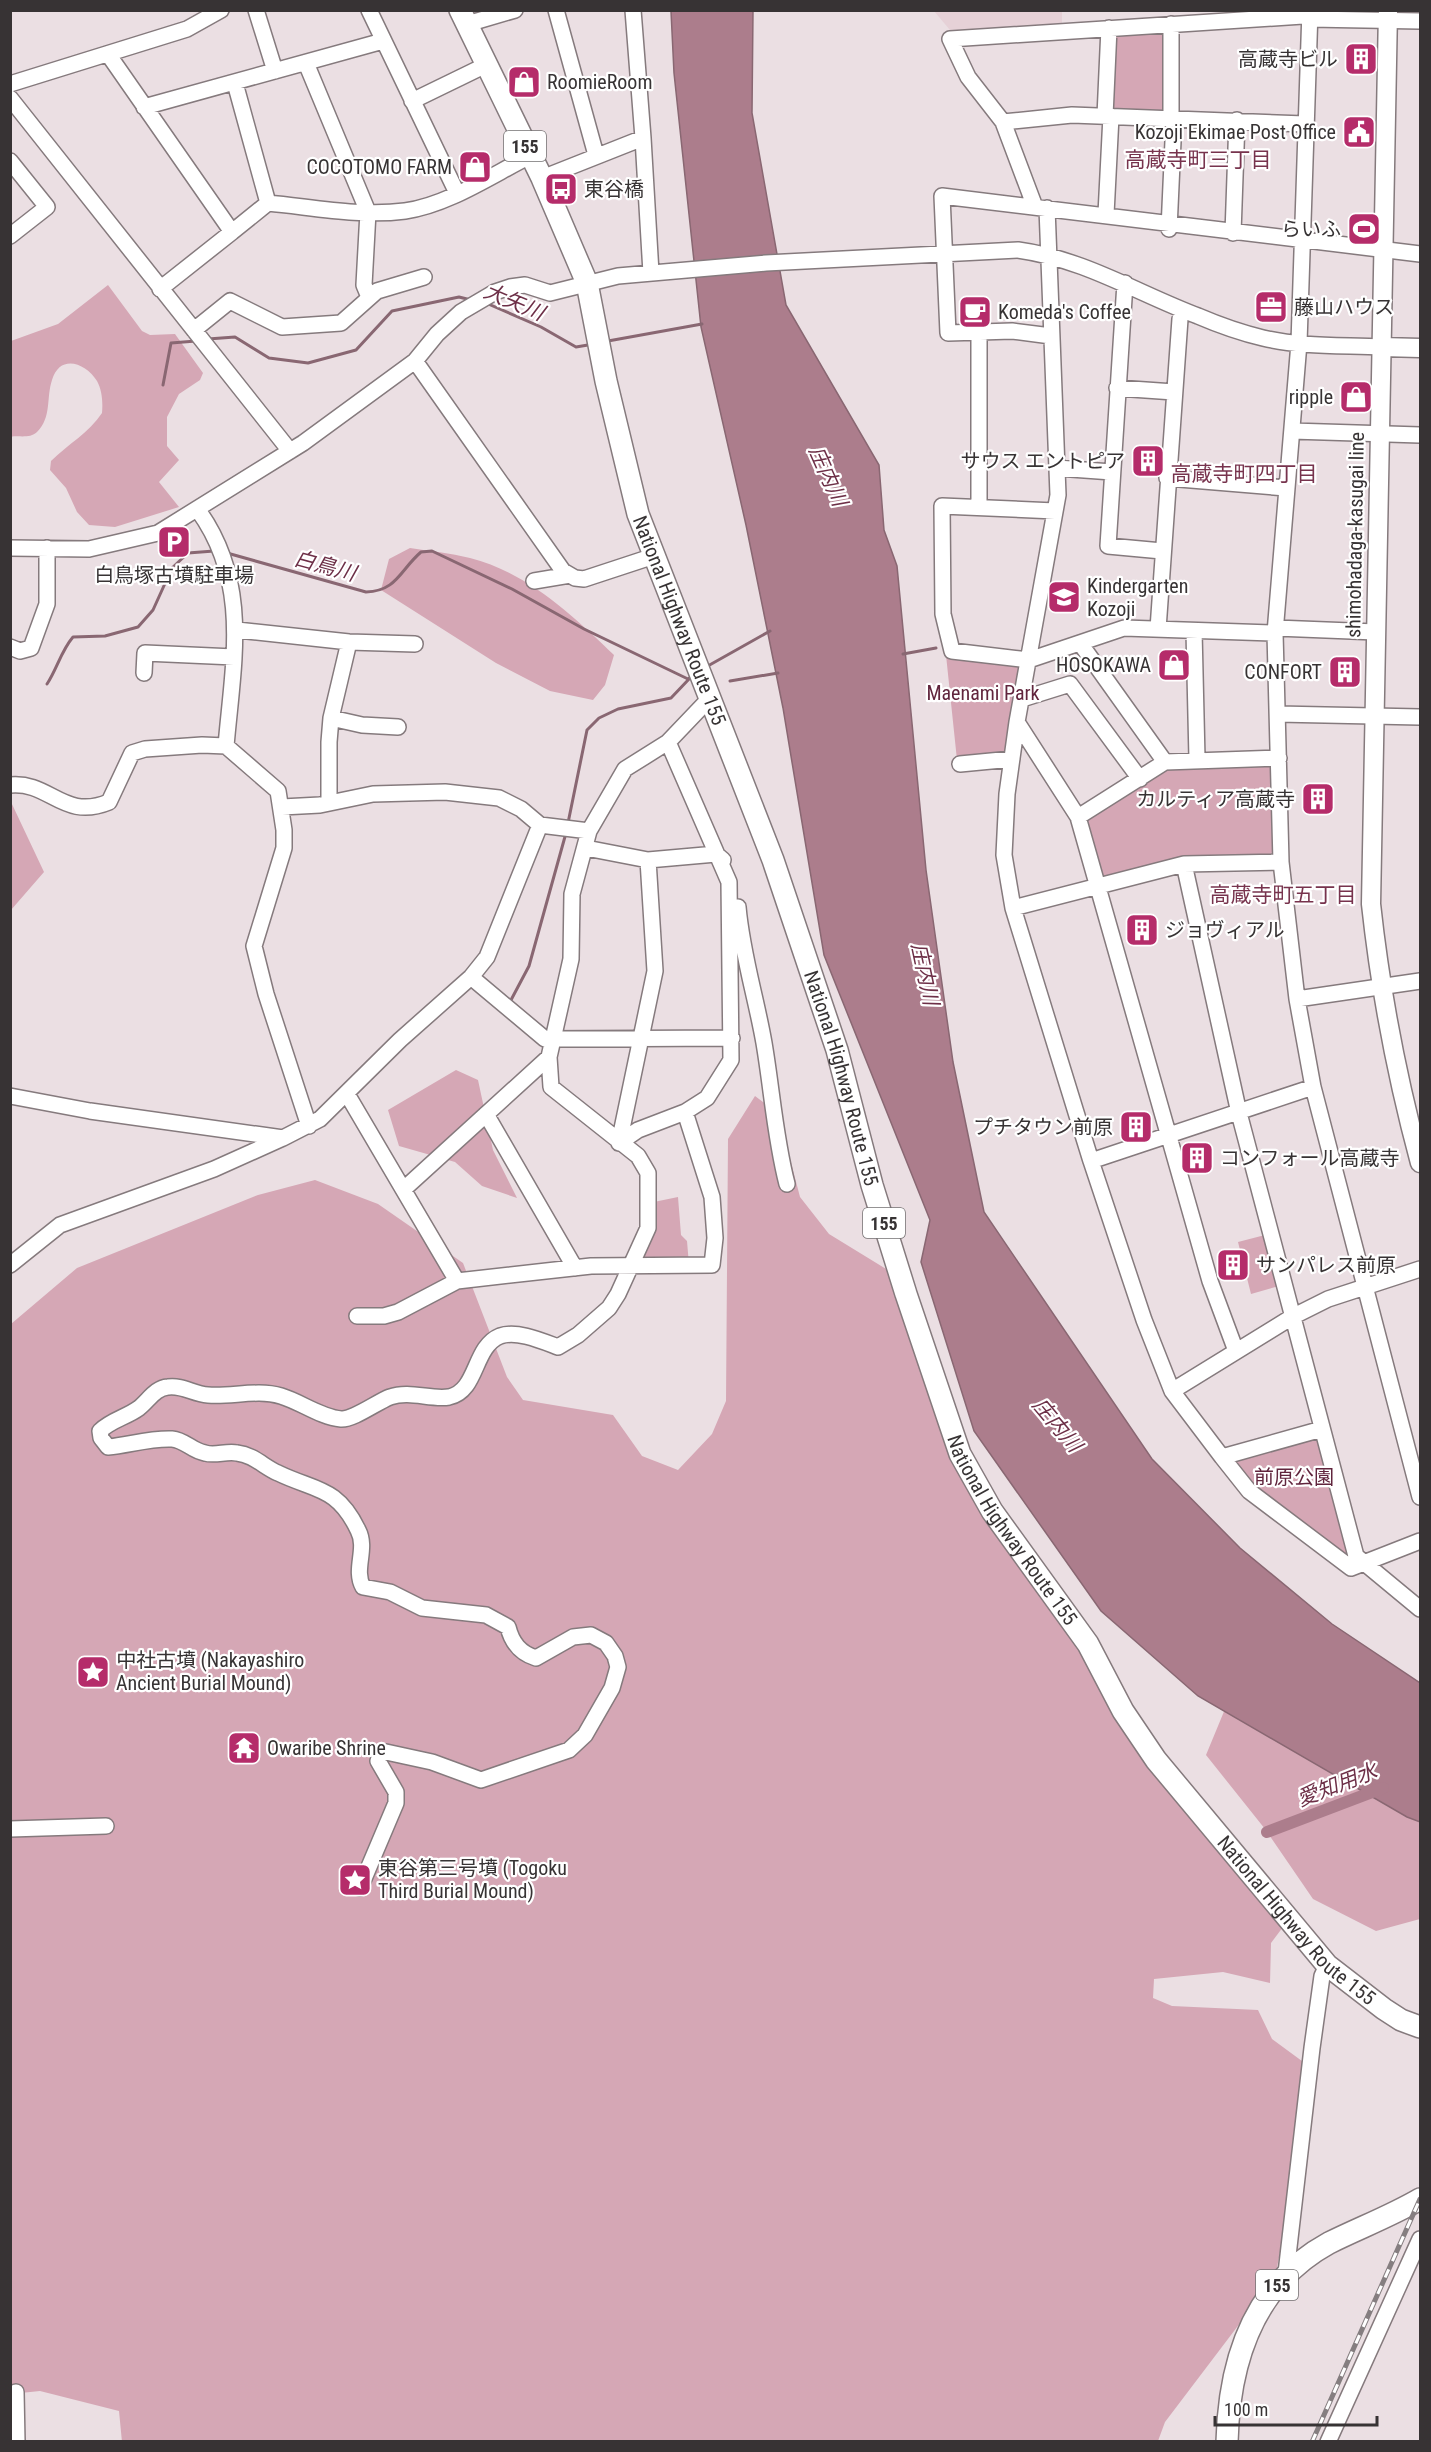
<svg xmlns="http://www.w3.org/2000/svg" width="1431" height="2452" viewBox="0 0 1431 2452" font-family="'Roboto Condensed','Noto Sans JP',sans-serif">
	<rect width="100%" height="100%" fill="#ebdfe3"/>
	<path fill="#e6d1d7" d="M934 11H1062V26L955 36Z"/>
	<path fill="#d5a7b5" d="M1169 29V114H1111V35Z
		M108 285 142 331 150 335 175 334 203 373 200 380 179 394 167 417V446L179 460 159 482 179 507 115 527 89 525 77 512 66 488 50 470 51 461C68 444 89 433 102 413 103 402 102 390 97 381 86 363 60 353 52 380 46 398 52 417 37 432 30 439 19 435 10 437L11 341 58 324Z
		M410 548C430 551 450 553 470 558 528 573 572 615 614 655L605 685 593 700 550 691 496 663 381 590 389 559Z
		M946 655 1018 664 1021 669 1005 753 957 760Z
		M1268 764 1272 767 1273 851 1270 855 1183 857 1104 878 1100 875 1086 818 1165 766Z
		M11 802 44 872 11 910 10 802Z
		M456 1070 478 1080 493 1150 517 1198 482 1186 455 1162 399 1146 388 1110Z
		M755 1096 778 1113 800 1197 829 1234 891 1272 926 1362 944 1442 961 1478 984 1515 1068 1627 1130 1737 1161 1783 1283 1927 1271 1943 1270 1983 1223 1972 1154 1979 1153 1998 1172 2006 1258 2010 1272 2039 1306 2064 1297 2168 1275 2277 1165 2422 1158 2441 122 2442 119 2411 40 2391 11 2394V1324L77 1268 258 1195 315 1180 378 1204 463 1263 507 1377 523 1400 613 1415 642 1456 678 1470 712 1434 726 1401 728 1139Z
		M678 1197 681 1235 687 1241 689 1265H632L649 1203Z
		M1265 1235 1279 1286 1251 1294 1238 1242Z
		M1315 1435 1320 1439 1351 1557 1347 1560 1253 1488 1232 1463 1234 1458Z
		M1230 1697 1420 1751V1919L1376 1931 1313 1899 1265 1829 1206 1755Z"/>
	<path fill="#ac7d8c" stroke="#896772" stroke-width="1.5" d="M671 11H753L752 113 786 305 879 465 884 530 897 566 926 870 953 1062 984 1212 1152 1459 1240 1548 1332 1624 1420 1683V1822L1407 1817 1198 1696 1101 1611 974 1431 921 1262 930 1220 824 955 783 708 746 525 701 327 674 73Z"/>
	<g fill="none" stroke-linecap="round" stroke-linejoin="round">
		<path stroke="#896772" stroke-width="3" d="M486 303 541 327 576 347 588 345
			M208 339 235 337 269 358 308 363 356 350 392 311 459 297 471 300
			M608 341 702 324
			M163 385 171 343 196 341
			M227 553 366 592C397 591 400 570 421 552L432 551 512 589 584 629 688 679 691 677
			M903 654 936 648
			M706 667 770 631
			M730 681 778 673
			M47 684C57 669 61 651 73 637L105 636 138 627 153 610 172 568 188 553 214 551
			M568 823 587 730 599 718 618 709 671 698 690 678
			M511 1000 529 966 566 833"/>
		<path stroke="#ac7d8c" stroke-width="12" d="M1267 1832 1383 1788"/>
		<g stroke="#857a7d" stroke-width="18">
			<path id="minor" d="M256 10 275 71
				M369 10 457 193
				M556 10 596 155
				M1310 10 1299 343 1275 633 1281 862 1297 999 1313 1087 1420 1497
				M467 24 515 10
				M1171 24V119
				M108 54 232 232 160 289
				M306 63 368 212 364 285 369 297
				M235 83 268 203
				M10 84 187 29 221 10
				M10 98 290 451
				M412 101 486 65
				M144 107 383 41
				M1105 116 1109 28
				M1003 122 1072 115 1305 124
				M643 138 651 273
				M10 161 47 207 10 236
				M542 178 643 138 633 10
				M1035 207 1003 122 968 77 950 39 1303 16 1310 19 1420 21
				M1047 208 1058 495 1017 722 1007 794 1004 855 1013 908 1091 1161 1144 1320 1172 1391 1222 1457 1322 1429
				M1106 214 1111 116
				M1169 229 1174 119
				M232 232 268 203C312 207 360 217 405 211 448 205 492 175 530 156
				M1233 233 1237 120
				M1125 283 1108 546 1162 551
				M194 330 230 301 282 327 341 323 377 291 424 277
				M979 333V507
				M1051 336 1012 331 948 333 942 196C1102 215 1261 235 1420 254
				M415 361 563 571 575 578 584 579 654 556
				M1117 388 1174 392
				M1292 431 1420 435
				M1057 468 1112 472
				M1167 478 1286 488
				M198 510C251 583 233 663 226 746
				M1055 511 942 506 943 614 952 651 1029 660 1124 628 1275 633
				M10 548 89 549 158 533 303 443 415 361 437 334 461 312 495 292 510 287 525 285 550 293 618 276 766 263 1018 250C1084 259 1137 293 1198 316 1219 325 1242 333 1263 338 1301 347 1343 345 1382 347
				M534 581 570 575
				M1276 628 1376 632
				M1158 629 1180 319
				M237 630 349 642 415 644
				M1194 631 1197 759
				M1080 643 1165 762
				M10 647 20 651 31 648 47 604V548
				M144 673 145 653 234 657
				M1022 699 1070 684 1140 779
				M1278 714 1420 717
				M331 718 362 725 398 727
				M1017 722 1078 817 1210 1281 1236 1351
				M960 764 1012 759
				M10 785C50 781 63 821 109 802L132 753 145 749 202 745 226 746 278 791 284 830V848L254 946 266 994 309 1126
				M329 803V742L331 718 349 642
				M282 807 320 805 373 794 445 792 499 798 521 809 540 825 589 831
				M1078 817 1165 762 1279 758
				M586 848 648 860 716 854 723 860
				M1184 864 1239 1113 1356 1556 1420 1609
				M738 907C742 954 756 997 764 1043 772 1090 775 1138 787 1184
				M1013 908 1184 864 1281 862
				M471 977 545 1039 732 1038
				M1297 999 1420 981
				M347 1094 457 1281
				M10 1096 90 1111 283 1138 320 1119 400 1040 471 977 487 957 540 825
				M486 1114 575 1268
				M619 1143 638 1130 685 1112 707 1098 731 1060 729 882 668 742
				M619 1143 655 971 648 860
				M1091 1161 1313 1087
				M404 1189 549 1057 571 959 572 894 589 831 625 769 668 742 710 698
				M10 1265 60 1225 214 1169 283 1138
				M357 1316H384L398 1312 457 1281 591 1266 712 1265 715 1238 712 1197 685 1112
				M1172 1391 1292 1317 1328 1299 1420 1269
				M1222 1457 1249 1491 1351 1568 1420 1541
				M10 1829 106 1826
				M360 1888 396 1803V1792L378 1761 380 1755 386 1752 432 1762 481 1780 569 1750 585 1735 612 1688 618 1667 615 1656 606 1643 591 1635 573 1637 536 1658C520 1653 512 1643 508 1627L486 1615 422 1608 390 1592 363 1587C353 1569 368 1549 358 1530 337 1486 315 1491 278 1473 264 1467 254 1455 237 1453 226 1451 215 1456 205 1453 192 1451 185 1440 172 1439 150 1438 129 1445 108 1447L101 1438 100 1431C111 1420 127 1417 139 1408 149 1400 155 1388 168 1387 183 1385 193 1394 208 1395 232 1397 257 1389 281 1396 301 1402 320 1417 341 1419 353 1420 377 1402 390 1397 410 1390 430 1400 449 1397 478 1391 473 1347 500 1336 517 1330 542 1341 558 1347L578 1335 609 1308 618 1294 648 1228V1173L638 1156 551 1087 549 1057
				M1286 2273 1312 2048 1322 1976 1327 1965
				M16 2392 17 2442
				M1328 2442 1420 2239"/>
		</g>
		<g stroke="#857a7d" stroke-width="21">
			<path id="major" d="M1388 10 1371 904C1381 996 1396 1074 1420 1163
				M1382 347 1420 348"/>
		</g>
		<g stroke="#857a7d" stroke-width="24">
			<g id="highway">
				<path id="s1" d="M460 10 542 178 587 283 606 381 638 514 773 860 837 1050 872 1185 906 1294 960 1454 992 1511 1088 1644 1123 1711 1156 1760 1327 1965 1384 2009 1401 2020 1420 2027"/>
				<path d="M1227 2442C1229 2361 1254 2284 1329 2243 1359 2228 1391 2216 1420 2199"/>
			</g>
		</g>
		<use href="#minor" stroke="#fff" stroke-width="15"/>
		<use href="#major" stroke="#fff" stroke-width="18"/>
		<use href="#highway" stroke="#fff" stroke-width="21"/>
		<g stroke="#857e80" stroke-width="5">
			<path id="rail" d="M1312 2442 1420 2199"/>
		</g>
		<use href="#rail" stroke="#fff" stroke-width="3" stroke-dasharray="9" stroke-linecap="butt"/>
	</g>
	<defs>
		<g id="building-square" transform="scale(1.725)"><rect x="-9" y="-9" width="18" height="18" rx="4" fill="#b52c6a" stroke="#fff"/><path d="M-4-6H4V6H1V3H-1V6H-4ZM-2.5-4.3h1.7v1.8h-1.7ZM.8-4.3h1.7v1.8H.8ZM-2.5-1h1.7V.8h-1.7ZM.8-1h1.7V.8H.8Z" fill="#fff"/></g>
		<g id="shop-square" transform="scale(1.725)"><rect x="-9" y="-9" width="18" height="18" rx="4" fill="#b52c6a" stroke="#fff"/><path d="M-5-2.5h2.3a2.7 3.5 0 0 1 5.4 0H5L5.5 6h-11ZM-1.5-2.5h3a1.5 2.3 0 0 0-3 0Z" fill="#fff"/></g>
		<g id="civic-square" transform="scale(1.725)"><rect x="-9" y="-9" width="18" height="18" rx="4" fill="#b52c6a" stroke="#fff"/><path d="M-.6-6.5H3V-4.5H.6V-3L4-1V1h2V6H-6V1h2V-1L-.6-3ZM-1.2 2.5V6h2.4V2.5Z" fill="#fff"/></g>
		<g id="bus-square" transform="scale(1.725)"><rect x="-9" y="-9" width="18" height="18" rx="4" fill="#b52c6a" stroke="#fff"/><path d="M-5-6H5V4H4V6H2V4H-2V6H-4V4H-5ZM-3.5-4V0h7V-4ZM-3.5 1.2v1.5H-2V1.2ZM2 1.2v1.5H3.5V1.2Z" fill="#fff"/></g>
		<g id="stadium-square" transform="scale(1.725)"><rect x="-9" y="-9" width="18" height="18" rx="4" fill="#b52c6a" stroke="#fff"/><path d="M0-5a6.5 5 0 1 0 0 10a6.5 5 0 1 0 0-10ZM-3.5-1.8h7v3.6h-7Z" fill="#fff"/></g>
		<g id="office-square" transform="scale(1.725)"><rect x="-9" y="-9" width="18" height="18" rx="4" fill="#b52c6a" stroke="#fff"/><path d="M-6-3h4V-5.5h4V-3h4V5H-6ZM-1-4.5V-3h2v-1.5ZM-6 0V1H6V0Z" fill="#fff"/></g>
		<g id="cafe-square" transform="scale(1.725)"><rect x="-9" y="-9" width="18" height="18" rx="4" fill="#b52c6a" stroke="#fff"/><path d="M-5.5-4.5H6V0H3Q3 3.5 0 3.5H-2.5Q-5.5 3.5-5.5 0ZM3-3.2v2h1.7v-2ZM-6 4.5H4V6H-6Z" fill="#fff"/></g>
		<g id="parking-square" transform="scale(1.725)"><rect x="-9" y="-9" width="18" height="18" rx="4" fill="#b52c6a" stroke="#fff"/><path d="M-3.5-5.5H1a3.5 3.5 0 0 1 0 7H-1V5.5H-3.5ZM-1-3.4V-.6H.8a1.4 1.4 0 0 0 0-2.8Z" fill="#fff"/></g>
		<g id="school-square" transform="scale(1.725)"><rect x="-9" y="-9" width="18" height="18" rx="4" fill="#b52c6a" stroke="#fff"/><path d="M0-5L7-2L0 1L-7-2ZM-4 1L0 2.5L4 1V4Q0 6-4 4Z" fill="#fff"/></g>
		<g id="sight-square" transform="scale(1.725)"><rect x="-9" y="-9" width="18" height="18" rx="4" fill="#b52c6a" stroke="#fff"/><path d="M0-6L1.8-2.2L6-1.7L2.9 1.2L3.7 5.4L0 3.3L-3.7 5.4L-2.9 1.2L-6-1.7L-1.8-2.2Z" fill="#fff"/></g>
		<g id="temple-square" transform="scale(1.725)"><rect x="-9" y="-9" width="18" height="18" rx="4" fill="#b52c6a" stroke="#fff"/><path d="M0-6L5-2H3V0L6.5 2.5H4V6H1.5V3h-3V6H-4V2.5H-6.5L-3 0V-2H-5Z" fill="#fff"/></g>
	</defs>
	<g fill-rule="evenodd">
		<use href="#building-square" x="1361" y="59"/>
		<use href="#shop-square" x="524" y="82"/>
		<use href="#civic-square" x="1359" y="132"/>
		<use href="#shop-square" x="475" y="167"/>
		<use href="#bus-square" x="561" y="189"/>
		<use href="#stadium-square" x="1364" y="229"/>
		<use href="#office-square" x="1271" y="307"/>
		<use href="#cafe-square" x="975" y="312"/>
		<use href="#shop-square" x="1356" y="397"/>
		<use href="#building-square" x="1148" y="461"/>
		<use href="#parking-square" x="174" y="542"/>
		<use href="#school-square" x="1064" y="597"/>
		<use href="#shop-square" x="1174" y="665"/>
		<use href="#building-square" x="1345" y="672"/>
		<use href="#building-square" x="1318" y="799"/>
		<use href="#building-square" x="1142" y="930"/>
		<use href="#building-square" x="1136" y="1127"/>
		<use href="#building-square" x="1197" y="1158"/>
		<use href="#building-square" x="1233" y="1265"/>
		<use href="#sight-square" x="93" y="1672"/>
		<use href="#temple-square" x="244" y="1748"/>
		<use href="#sight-square" x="355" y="1880"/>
	</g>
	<g text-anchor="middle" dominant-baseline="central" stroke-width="4.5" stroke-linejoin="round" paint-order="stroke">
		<g fill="#fff" stroke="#737071" stroke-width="1.5">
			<rect x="504" y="131" width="42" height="30" rx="4.5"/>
			<rect x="863" y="1208" width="42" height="30" rx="4.5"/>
			<rect x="1256" y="2270" width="42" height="30" rx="4.5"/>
		</g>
		<g font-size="18" font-weight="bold" fill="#373334">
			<text x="525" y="146">155</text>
			<text x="884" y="1223">155</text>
			<text x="1277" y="2285">155</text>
		</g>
		<g font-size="20" fill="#373334" stroke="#fff" text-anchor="start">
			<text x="1338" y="59" text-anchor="end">高蔵寺ビル</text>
			<text x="547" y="82">RoomieRoom</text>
			<text x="1336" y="132" text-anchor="end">Kozoji Ekimae Post Office</text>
			<text x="452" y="167" text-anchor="end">COCOTOMO FARM</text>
			<text x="584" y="189">東谷橋</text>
			<text x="1341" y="229" text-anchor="end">らいふ</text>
			<text x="1294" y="307">藤山ハウス</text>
			<text x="998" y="312">Komeda's Coffee</text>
			<text x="1333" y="397" text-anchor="end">ripple</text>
			<text x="1125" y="461" text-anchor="end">サウス エントピア</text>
			<text x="174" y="575" text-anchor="middle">白鳥塚古墳駐車場</text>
			<text x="1087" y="586">Kindergarten<tspan x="1087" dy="23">Kozoji</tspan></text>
			<text x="1151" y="665" text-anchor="end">HOSOKAWA</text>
			<text x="1322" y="672" text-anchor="end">CONFORT</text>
			<text x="1295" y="799" text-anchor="end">カルティア高蔵寺</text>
			<text x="1165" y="930">ジョヴィアル</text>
			<text x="1113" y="1127" text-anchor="end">プチタウン前原</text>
			<text x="1220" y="1158">コンフォール高蔵寺</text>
			<text x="1256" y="1265">サンパレス前原</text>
			<text x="116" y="1660">中社古墳 (Nakayashiro<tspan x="116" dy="23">Ancient Burial Mound)</tspan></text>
			<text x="267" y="1748">Owaribe Shrine</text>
			<text x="378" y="1868">東谷第三号墳 (Togoku<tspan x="378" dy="23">Third Burial Mound)</tspan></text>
		</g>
		<g font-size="20" fill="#373334" stroke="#fff">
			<text transform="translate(1355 535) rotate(-89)">shimohadaga-kasugai line</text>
			<text stroke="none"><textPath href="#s1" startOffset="652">National Highway Route 155</textPath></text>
			<text stroke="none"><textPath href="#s1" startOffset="1138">National Highway Route 155</textPath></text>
			<text stroke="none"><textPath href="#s1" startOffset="1624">National Highway Route 155</textPath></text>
			<text stroke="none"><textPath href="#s1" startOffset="2110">National Highway Route 155</textPath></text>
		</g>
		<g font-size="20" fill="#61253d" stroke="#fff">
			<text x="983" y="693">Maenami Park</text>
			<text x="1294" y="1477">前原公園</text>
		</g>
		<g font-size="21" fill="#77334d" stroke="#fff">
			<text x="1198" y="160">高蔵寺町三丁目</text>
			<text x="1244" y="474">高蔵寺町四丁目</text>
			<text x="1283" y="895">高蔵寺町五丁目</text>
		</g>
		<g font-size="21" font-style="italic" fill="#6d2f47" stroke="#fff">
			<text transform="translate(514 302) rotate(23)">大矢川</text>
			<text transform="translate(828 476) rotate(66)">庄内川</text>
			<text transform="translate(325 566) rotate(15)">白鳥川</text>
			<text transform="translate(925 974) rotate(78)">庄内川</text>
			<text transform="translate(1057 1425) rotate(50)">庄内川</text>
			<text transform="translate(1337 1785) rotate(-21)">愛知用水</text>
		</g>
	</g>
	<rect width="1431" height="2452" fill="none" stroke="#373334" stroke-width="24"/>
	<path d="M1215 2416v9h162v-9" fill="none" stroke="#373334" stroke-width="3"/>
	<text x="1224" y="2416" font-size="18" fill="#373334" stroke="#ffffff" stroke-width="4.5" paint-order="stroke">100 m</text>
</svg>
